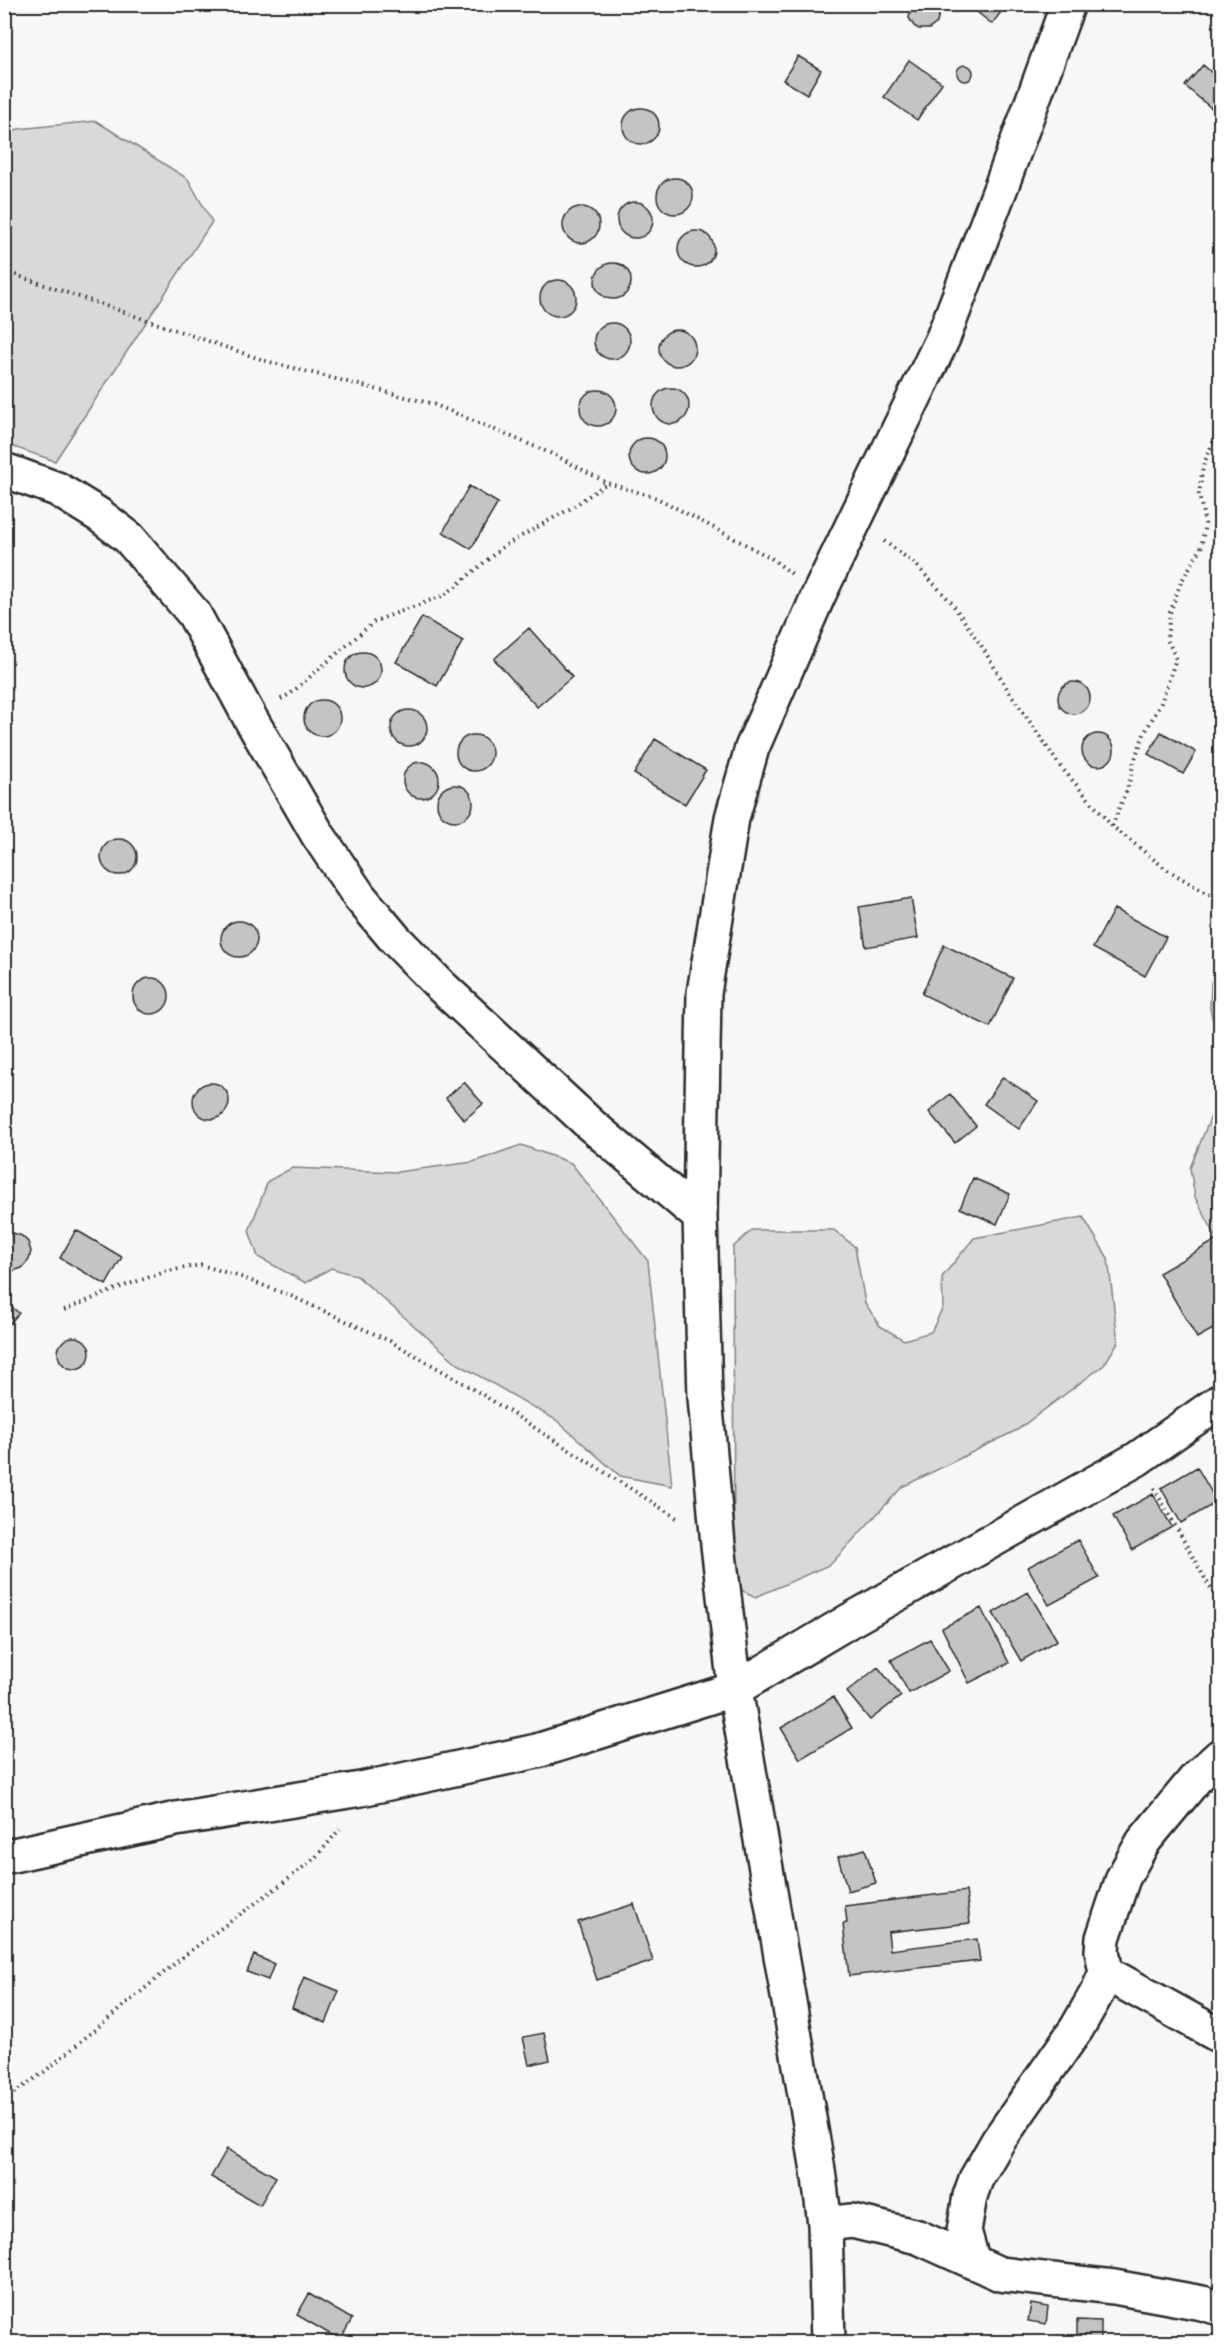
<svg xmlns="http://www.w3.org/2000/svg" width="1225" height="2347" viewBox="0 0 1225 2347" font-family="'Comic Neue',sans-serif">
	<rect width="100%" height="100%" fill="#f7f7f7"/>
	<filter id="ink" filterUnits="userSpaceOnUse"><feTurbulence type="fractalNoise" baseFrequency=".0167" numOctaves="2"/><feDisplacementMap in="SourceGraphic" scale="12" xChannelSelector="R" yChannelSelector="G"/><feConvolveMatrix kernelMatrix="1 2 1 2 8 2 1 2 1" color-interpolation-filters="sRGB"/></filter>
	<g filter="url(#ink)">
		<path fill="#d9d9d9" stroke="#828282" stroke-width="1.5" d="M96 121 188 179 212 222 55 461 5 444V136L18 129Z
			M1220 969V1046L1210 1009 1211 982Z
			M1220 1094V1244L1195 1197 1190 1168Z
			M521 1145 571 1163 648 1261 672 1486 620 1476 556 1420 458 1364 357 1276 331 1268 306 1283 258 1257 249 1231 268 1181 292 1168 397 1172 473 1162Z
			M1083 1217 1108 1258 1118 1342 1104 1365 1017 1430 902 1487 831 1564 756 1597 734 1587 733 1247 752 1230H834L855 1247 865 1303 880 1326 904 1340 931 1332 943 1307 942 1277 974 1238Z"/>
		<path fill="#c4c4c4" stroke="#2b2b2b" stroke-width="1.5" d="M912 4H935L939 13 937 23 929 29H919L914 26 909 18Z
			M967 4H1007L992 24Z
			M798 56 821 70 807 94 783 80Z
			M909 60 942 83 917 120 884 97Z
			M957 73a8 8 0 1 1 16 0a8 8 0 1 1-16 0Z
			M1203 65 1220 80V96L1211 108 1185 86Z
			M623 126a18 18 0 1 1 36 0a18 18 0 1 1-36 0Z
			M657 196a18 18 0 1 1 36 0a18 18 0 1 1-36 0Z
			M617 220a18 18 0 1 1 36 0a18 18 0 1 1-36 0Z
			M563 225a18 18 0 1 1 36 0a18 18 0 1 1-36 0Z
			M678 249a18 18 0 1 1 36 0a18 18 0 1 1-36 0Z
			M595 281a18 18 0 1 1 36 0a18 18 0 1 1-36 0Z
			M540 298a18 18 0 1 1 36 0a18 18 0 1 1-36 0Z
			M594 341a18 18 0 1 1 36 0a18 18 0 1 1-36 0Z
			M659 348a18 18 0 1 1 36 0a18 18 0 1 1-36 0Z
			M653 406a18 18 0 1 1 36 0a18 18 0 1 1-36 0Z
			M580 408a18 18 0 1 1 36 0a18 18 0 1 1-36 0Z
			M629 456a18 18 0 1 1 36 0a18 18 0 1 1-36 0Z
			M469 486 498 503 471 549 443 532Z
			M422 617 463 641 437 686 396 662Z
			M529 628 572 677 537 707 494 659Z
			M345 670a18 18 0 1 1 36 0a18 18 0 1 1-36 0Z
			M1058 698a16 16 0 1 1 32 0a16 16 0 1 1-32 0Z
			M304 718a18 18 0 1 1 36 0a18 18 0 1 1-36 0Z
			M391 728a18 18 0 1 1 36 0a18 18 0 1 1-36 0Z
			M1161 732 1196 752 1183 774 1148 754Z
			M1082 750a16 16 0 1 1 32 0a16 16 0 1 1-32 0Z
			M456 753a18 18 0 1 1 36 0a18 18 0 1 1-36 0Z
			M655 739 706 770 685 804 634 774Z
			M403 780a18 18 0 1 1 36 0a18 18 0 1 1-36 0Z
			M437 803a18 18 0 1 1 36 0a18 18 0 1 1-36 0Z
			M101 857a18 18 0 1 1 36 0a18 18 0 1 1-36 0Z
			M911 898 918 938 866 947 859 907Z
			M1114 909 1166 937 1145 976 1093 948Z
			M221 939a18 18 0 1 1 36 0a18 18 0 1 1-36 0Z
			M944 945 1013 978 990 1027 922 994Z
			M133 996a18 18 0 1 1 36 0a18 18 0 1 1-36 0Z
			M1003 1077 1038 1101 1019 1129 984 1104Z
			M464 1082 483 1104 464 1120 446 1098Z
			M193 1101a18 18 0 1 1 36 0a18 18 0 1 1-36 0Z
			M950 1094 976 1126 955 1143 929 1112Z
			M973 1178 1010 1194 997 1224 960 1208Z
			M76 1230 122 1257 106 1285 60 1258Z
			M13 1233 22 1236 28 1242 31 1251 29 1260 22 1268 13 1271 4 1268V1235Z
			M1218 1239 1220 1243V1325L1197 1338 1159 1273Z
			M4 1301 19 1313 4 1330Z
			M58 1353a16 16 0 1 1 32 0a16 16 0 1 1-32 0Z
			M1197 1467 1217 1502 1181 1523 1161 1488Z
			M1153 1494 1172 1527 1132 1550 1113 1516Z
			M1078 1540 1099 1578 1049 1605 1028 1567Z
			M1028 1592 1057 1640 1021 1661 993 1613Z
			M981 1608 1009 1663 969 1683 942 1628Z
			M930 1639 949 1671 909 1693 891 1660Z
			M878 1667 901 1696 870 1720 847 1692Z
			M833 1697 852 1728 800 1759 781 1728Z
			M865 1849 876 1883 848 1891 838 1857Z
			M966 1891 970 1923 888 1932 890 1950 977 1939 980 1961 849 1976 843 1924 847 1923 845 1906Z
			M634 1904 653 1961 597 1980 578 1922Z
			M254 1955 274 1964 268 1980 247 1972Z
			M304 1977 339 1991 326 2023 292 2008Z
			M544 2033 550 2060 529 2065 523 2037Z
			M227 2149 276 2177 260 2205 211 2177Z
			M309 2294 352 2319 340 2340 297 2315Z
			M1031 2304 1048 2307 1046 2324 1028 2321Z
			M1077 2320 1101 2321V2340H1077Z
			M949 2337 950 2342H899Z"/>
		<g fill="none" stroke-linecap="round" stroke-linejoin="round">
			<g stroke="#2b2b2b" stroke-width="38">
				<path id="minor" d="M4 470 57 489 99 515 129 538 194 614 249 716 318 835 359 896 395 939 442 987 591 1125 700 1217
					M4 1857 176 1819 361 1789 537 1751 735 1689 849 1621 1137 1459 1220 1401
					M1106 1973 1220 2036
					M825 2224 852 2221 918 2237 1000 2274 1114 2287 1202 2303 1220 2308
					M973 2262 964 2231 970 2196 976 2179 998 2141 1077 2028 1098 1991 1106 1973 1102 1951 1103 1938 1123 1878 1143 1842 1197 1777 1220 1756
					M828 2342 825 2224 818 2170 735 1689 718 1545 705 1397 700 1217 704 993 732 818 752 748 819 594 943 338 1001 187 1068 4"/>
			</g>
			<path stroke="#2b2b2b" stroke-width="4" stroke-dasharray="1.5 4.5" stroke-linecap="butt" d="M4 271 266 361 433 404 555 455 607 483 657 498 771 558 792 574
				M884 541 914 563 951 602 981 645 1008 690 1060 766 1112 826 1166 869 1220 901
				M281 699 290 694 375 621 445 595 504 546 573 507 607 483
				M1112 826 1127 790 1134 762 1144 734 1161 703 1176 659 1167 639 1170 613 1181 582 1201 549 1205 524 1199 494 1203 466 1220 426
				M64 1310 129 1284 168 1271 201 1265 238 1276 291 1296 390 1341 472 1388 680 1520
				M1154 1488 1220 1605
				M4 2100 44 2072 190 1951 287 1880 316 1857 340 1829
				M4 2340 7 2342"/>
			<use href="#minor" stroke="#fff" stroke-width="33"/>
		</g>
	</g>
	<rect width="1225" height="2347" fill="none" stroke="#fff" stroke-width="24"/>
	<rect x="12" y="12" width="1201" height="2323" fill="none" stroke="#2b2b2b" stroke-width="2" filter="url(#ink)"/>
</svg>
